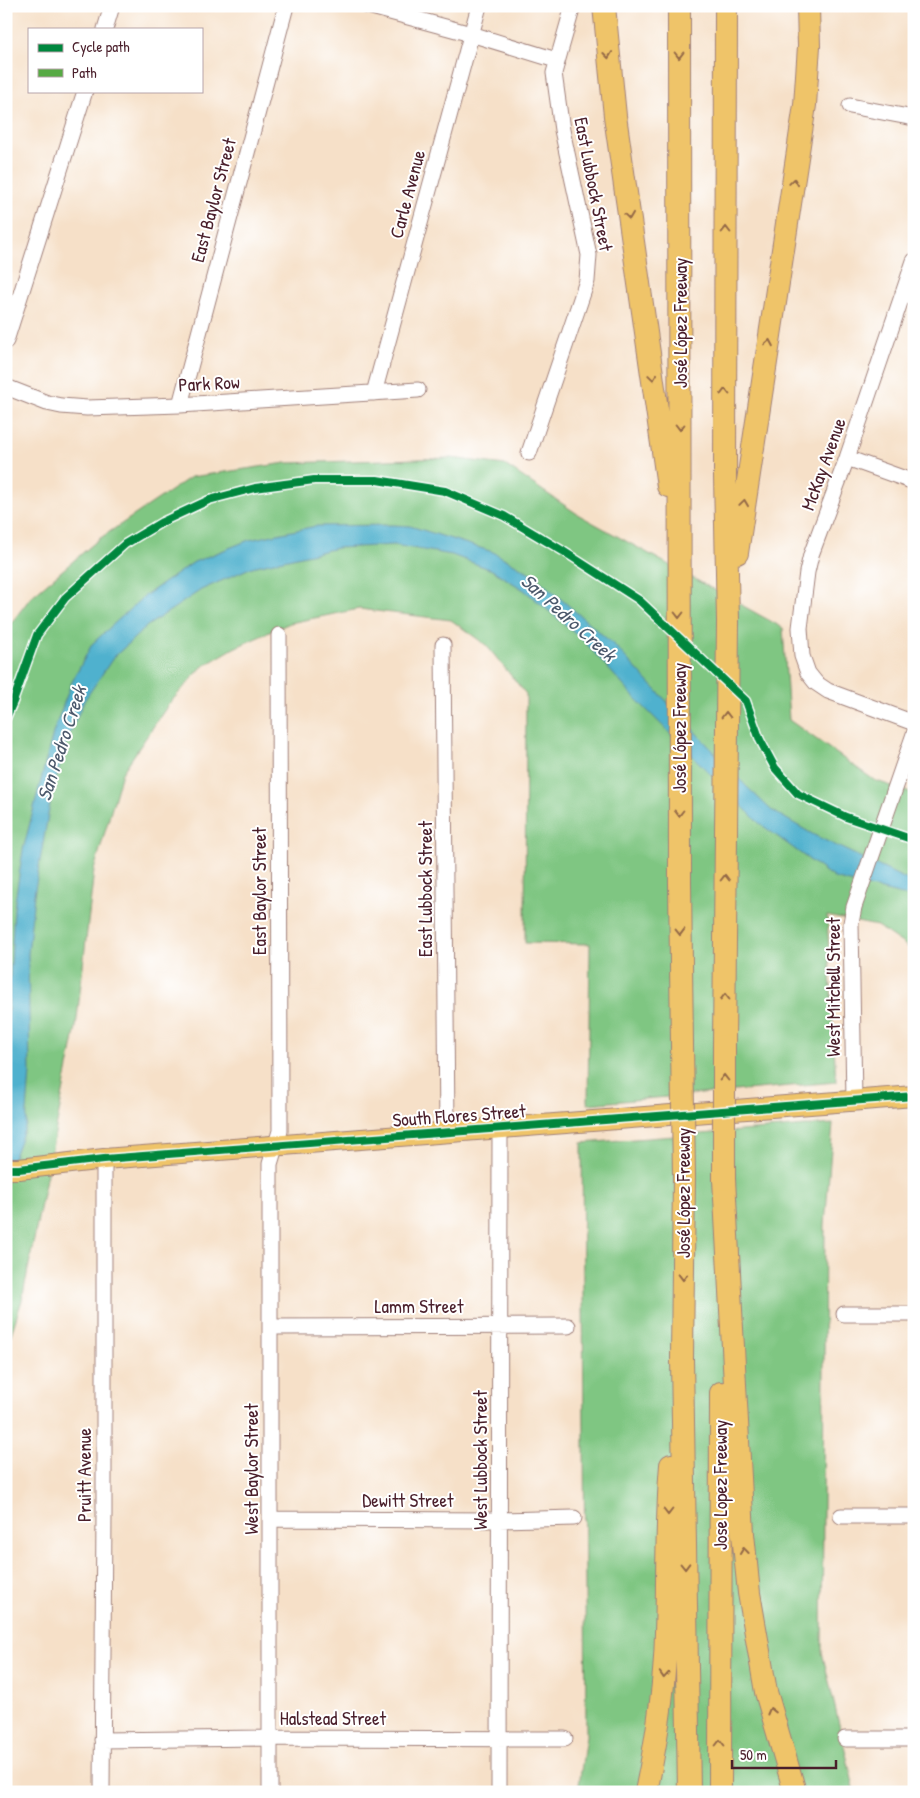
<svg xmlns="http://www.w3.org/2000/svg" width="920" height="1798" viewBox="0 0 920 1798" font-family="'Patrick Hand',sans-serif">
	<rect width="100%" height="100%" fill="#fff"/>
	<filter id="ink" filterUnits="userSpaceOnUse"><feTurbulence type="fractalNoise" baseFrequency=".02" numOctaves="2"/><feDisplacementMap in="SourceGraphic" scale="10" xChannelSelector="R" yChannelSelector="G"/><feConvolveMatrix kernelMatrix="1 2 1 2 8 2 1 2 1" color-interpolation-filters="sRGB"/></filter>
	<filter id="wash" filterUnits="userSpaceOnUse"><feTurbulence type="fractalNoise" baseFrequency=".0096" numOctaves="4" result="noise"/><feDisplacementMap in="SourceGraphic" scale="20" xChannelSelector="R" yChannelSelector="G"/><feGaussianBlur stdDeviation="1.12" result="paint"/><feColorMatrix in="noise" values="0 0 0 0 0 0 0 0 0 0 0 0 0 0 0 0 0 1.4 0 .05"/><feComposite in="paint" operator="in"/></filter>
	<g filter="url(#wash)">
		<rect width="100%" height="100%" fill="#f6e0c8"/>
		<path fill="#7fc682" stroke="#647256" d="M451 458 505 465 579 515 783 628 789 720 874 780 914 794V951L877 926 827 916 836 1082 588 1104 590 944 525 943 526 694 486 645 451 620 359 609 290 623 234 648 202 667 168 705 122 773 94 870 76 1027 22 1300 6 1350V630L31 597 99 539 191 477 286 463Z
			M833 1124 825 1225 822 1652 855 1792H578L586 1736 582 1143Z"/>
		<path fill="#4fb1ce" stroke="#4c687c" d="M393 525 410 526 493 552 532 574 613 644 746 786 771 810 814 835 914 883V898L834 878 759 823 632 695 581 638 524 590 492 570 452 555 394 545 337 548 252 567 201 590 147 626 113 658 84 701 67 740 51 798 34 895 28 954 30 1072 26 1125 6 1177V1051L14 908 23 850 53 733 71 684 92 644 143 597 194 562 249 540 316 526Z"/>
	</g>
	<g filter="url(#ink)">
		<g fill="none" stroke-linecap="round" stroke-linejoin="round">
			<g stroke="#a0807a" stroke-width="17">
				<path id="minor" d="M368 6 471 34 556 60
					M105 29 112 6
					M850 106 914 118
					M914 261 847 458 811 555 807 572 800 628 802 656 808 673 816 683 828 691 914 723
					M6 341 85 91
					M6 387 47 403 61 406 87 408 180 405 418 390
					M374 393 479 6
					M180 405 286 6
					M529 453 587 281 589 255 562 130 554 73 573 6
					M847 458 914 482
					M443 645 447 1132
					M854 1101 851 923 854 907 914 734
					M844 1314H914
					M270 1327 568 1326
					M841 1516H914
					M271 1519 499 1520 574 1518
					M845 1739H914
					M102 1740 270 1738 565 1739
					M102 1792 104 1514V1159
					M270 1792V1164L280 1131 279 635
					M499 1792 500 1129"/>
			</g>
			<g stroke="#a0807a" stroke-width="22">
				<path id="major" d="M6 1169H19L104 1159 914 1096"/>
			</g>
			<g stroke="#a0807a" stroke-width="24">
				<path id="highway" d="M604 6 615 116 668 486
					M679 6 680 883 682 1044
					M737 553 805 105 809 46 808 6
					M724 1046 728 621 725 476 726 6
					M684 1176 682 1359 689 1792
					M724 1179 743 1534 749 1593 766 1692 795 1792
					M646 1792C657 1739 665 1687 666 1633 668 1577 666 1521 671 1465
					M720 1792 721 1393"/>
			</g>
			<use href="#minor" stroke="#fff" stroke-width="15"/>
			<use href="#major" stroke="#efc469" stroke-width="20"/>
			<use href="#highway" stroke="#efc469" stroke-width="22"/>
			<g stroke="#a0807a" stroke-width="24" stroke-linecap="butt">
				<path id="highway-bridge" d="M682 1044 684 1176
					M724 1179V1046"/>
			</g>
			<use href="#highway-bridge" stroke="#efc469" stroke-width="22"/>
			<path stroke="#57aa44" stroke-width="6" stroke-dasharray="12 6" stroke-linecap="butt" d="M911 786 914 787"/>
			<g stroke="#fff" stroke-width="11">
				<path id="cycleway" d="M6 718 13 702 37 635 65 598 125 544 162 522 209 500 255 488 314 480H377L445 491 504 516 563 551 639 600 746 701 760 740 775 768 798 794 846 817 914 840
					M6 1169H19L104 1159 914 1096"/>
			</g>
			<use href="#cycleway" stroke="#00873e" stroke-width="8"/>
		</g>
		<defs><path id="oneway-chevron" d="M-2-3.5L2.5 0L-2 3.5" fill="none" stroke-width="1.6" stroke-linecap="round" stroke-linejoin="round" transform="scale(1.25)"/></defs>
		<g stroke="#946947">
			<use href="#oneway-chevron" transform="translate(608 55) rotate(84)"/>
			<use href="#oneway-chevron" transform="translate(679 55) rotate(90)"/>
			<use href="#oneway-chevron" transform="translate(794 182) rotate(-82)"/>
			<use href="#oneway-chevron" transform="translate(629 216) rotate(82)"/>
			<use href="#oneway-chevron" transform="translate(726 230) rotate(-90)"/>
			<use href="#oneway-chevron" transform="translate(769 343) rotate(-80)"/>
			<use href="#oneway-chevron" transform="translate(653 377) rotate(82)"/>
			<use href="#oneway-chevron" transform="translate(725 392) rotate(-90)"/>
			<use href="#oneway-chevron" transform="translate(680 427) rotate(90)"/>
			<use href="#oneway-chevron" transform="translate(744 503) rotate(-82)"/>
			<use href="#oneway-chevron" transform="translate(679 615) rotate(90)"/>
			<use href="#oneway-chevron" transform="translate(726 715) rotate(-90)"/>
			<use href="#oneway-chevron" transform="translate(679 813) rotate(90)"/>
			<use href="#oneway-chevron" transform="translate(725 878) rotate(-90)"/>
			<use href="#oneway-chevron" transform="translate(680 932) rotate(89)"/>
			<use href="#oneway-chevron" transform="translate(725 997) rotate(-90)"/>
			<use href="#oneway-chevron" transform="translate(724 1078) rotate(-90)"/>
			<use href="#oneway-chevron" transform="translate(683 1277) rotate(91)"/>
			<use href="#oneway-chevron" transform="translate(668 1512) rotate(90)"/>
			<use href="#oneway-chevron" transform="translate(744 1551) rotate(-96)"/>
			<use href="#oneway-chevron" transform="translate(685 1566) rotate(89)"/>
			<use href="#oneway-chevron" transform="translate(664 1675) rotate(94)"/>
			<use href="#oneway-chevron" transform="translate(771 1711) rotate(-104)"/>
			<use href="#oneway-chevron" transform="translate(720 1743) rotate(-90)"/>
		</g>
	</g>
	<g text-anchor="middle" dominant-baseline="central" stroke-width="4" stroke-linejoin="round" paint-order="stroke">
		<g font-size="19" fill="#4a1f2b" stroke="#fff">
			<text transform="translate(594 184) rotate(79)">East Lubbock Street</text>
			<text transform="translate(407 194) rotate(-75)">Carle Avenue</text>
			<text transform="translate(213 200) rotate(-75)">East Baylor Street</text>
			<text transform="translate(680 323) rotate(-90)">José López Freeway</text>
			<text transform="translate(209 383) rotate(-3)">Park Row</text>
			<text transform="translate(823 464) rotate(-70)">McKay Avenue</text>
			<text transform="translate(679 728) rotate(-90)">José López Freeway</text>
			<text transform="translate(425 889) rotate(-90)">East Lubbock Street</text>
			<text transform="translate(259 891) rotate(-90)">East Baylor Street</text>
			<text transform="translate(833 987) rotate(-90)">West Mitchell Street</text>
			<text transform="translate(459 1115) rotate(-4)">South Flores Street</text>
			<text transform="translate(683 1193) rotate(-90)">José López Freeway</text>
			<text x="419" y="1306">Lamm Street</text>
			<text transform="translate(480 1460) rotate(-90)">West Lubbock Street</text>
			<text transform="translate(251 1469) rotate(-90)">West Baylor Street</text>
			<text transform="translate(84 1475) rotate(-90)">Pruitt Avenue</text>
			<text transform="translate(720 1485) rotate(-90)">Jose Lopez Freeway</text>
			<text x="408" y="1500">Dewitt Street</text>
			<text x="333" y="1718">Halstead Street</text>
		</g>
		<g font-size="20" font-style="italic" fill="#4c596c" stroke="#fff">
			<text transform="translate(569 617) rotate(42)">San Pedro Creek</text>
			<text transform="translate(61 743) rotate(-72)">San Pedro Creek</text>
		</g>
	</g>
	<rect width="920" height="1798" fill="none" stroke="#fff" stroke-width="25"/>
	<rect x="28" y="28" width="175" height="65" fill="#ffffff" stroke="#b7a5aa"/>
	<rect x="38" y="44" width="25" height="8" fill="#00873e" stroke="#b7a5aa"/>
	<text x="72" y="52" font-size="15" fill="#4a1f2b">Cycle path</text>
	<rect x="38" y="69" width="25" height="8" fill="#57aa44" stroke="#b7a5aa"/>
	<text x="72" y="78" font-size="15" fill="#4a1f2b">Path</text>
	<path d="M732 1760v8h104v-8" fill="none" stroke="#4a1f2b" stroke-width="2.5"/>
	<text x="740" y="1760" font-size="15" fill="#4a1f2b" stroke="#ffffff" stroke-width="4" paint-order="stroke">50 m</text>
</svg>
